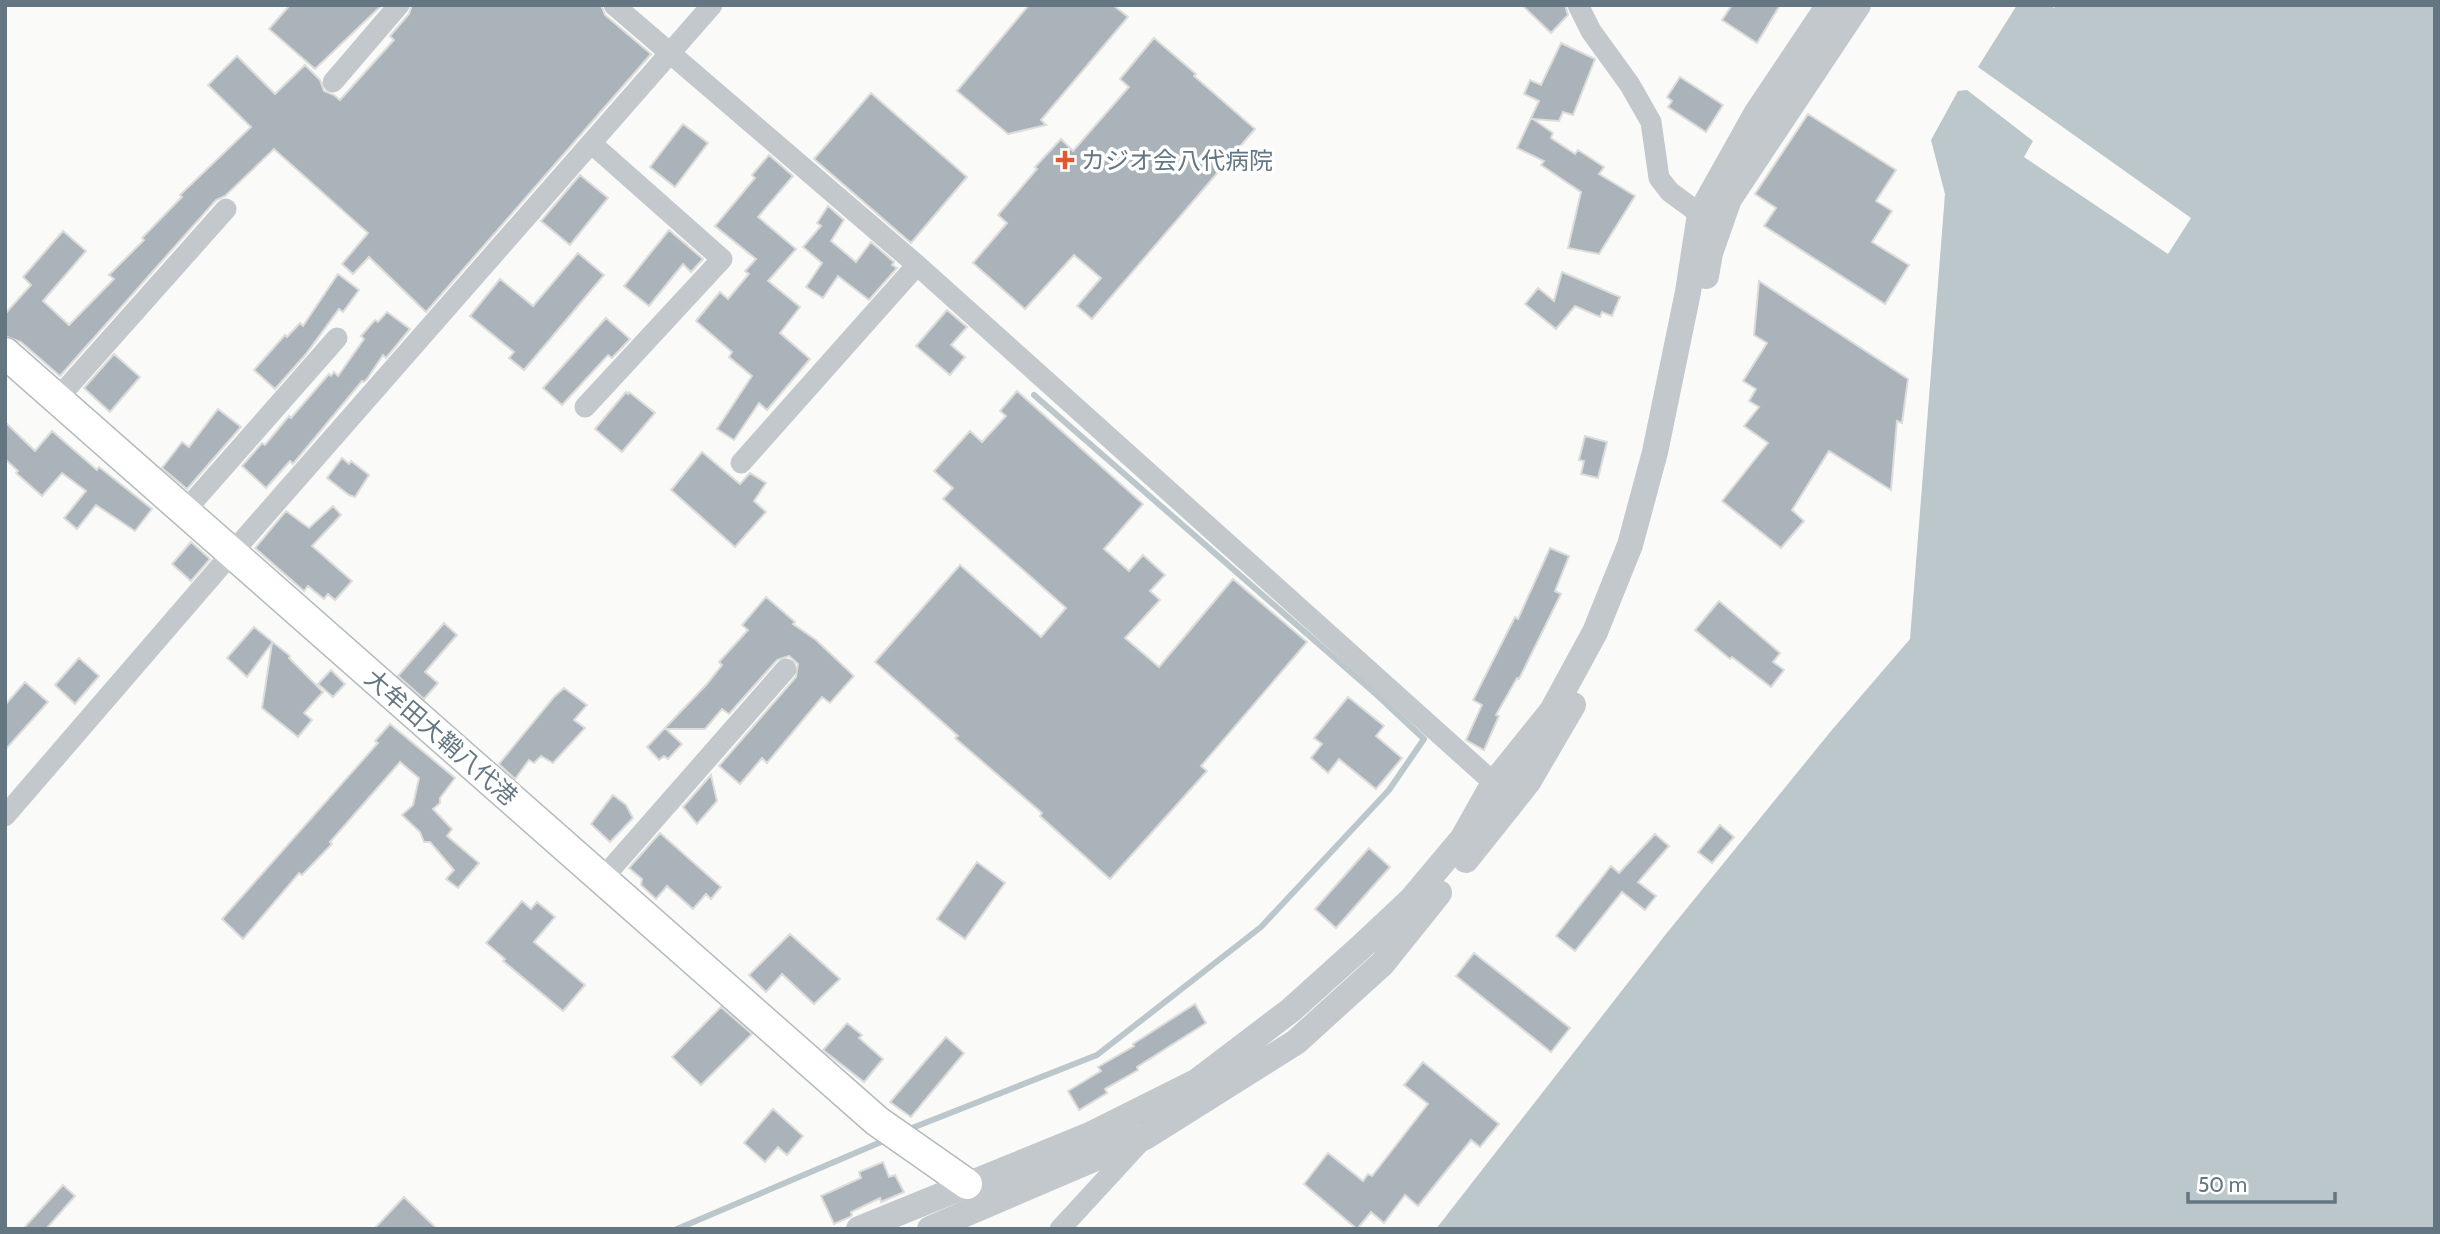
<svg xmlns="http://www.w3.org/2000/svg" width="2440" height="1234" viewBox="0 0 2440 1234" font-family="Cabin,'Noto Sans JP',sans-serif">
	<rect width="100%" height="100%" fill="#fafaf8"/>
	<path fill="#bbc7cb" d="M2017 5H2050L2054 8 2056 5H2435V1229H1436L1666 934 1831 731 1910 639 1945 194 1931 140 1958 91 1967 90 2033 141 2024 157 2168 254 2191 218 1978 67Z"/>
	<g fill="none" stroke-linecap="round" stroke-linejoin="round">
		<path stroke="#bbc7cb" stroke-width="6" d="M907 1130 1097 1055 1261 927 1389 790 1424 739 1377 695 1034 395
			M677 1229 888 1139"/>
	</g>
	<path fill="#aab3b9" stroke="#dcdcda" stroke-width="2" d="M290 5H382L315 69 269 29Z
		M412 5H601L605 15 651 54 426 312 369 257 353 274 342 264 368 233 274 149 225 196 216 200 60 376 21 342 5 336V314L31 285 23 277 63 231 86 251 43 301 69 325 114 279 109 275 144 240 142 238 182 197 180 195 251 127 208 85 237 56 275 94 305 65 320 80 324 91 334 95 340 100 394 40 390 36 409 14Z
		M1029 5H1113L1128 17 1041 120 1046 125 1008 134 957 91Z
		M1522 5H1565L1568 15 1551 33Z
		M1732 5H1780L1757 43 1722 20Z
		M1154 38 1196 74 1194 76 1255 129 1092 319 1077 306 1101 278 1074 255 1025 309 973 263 1007 223 998 215 1037 169 1035 167 1061 139 1073 151 1129 87 1120 79Z
		M1561 43 1595 59 1573 115 1563 112 1559 121 1533 119 1553 133 1551 138 1575 154 1578 150 1604 167 1599 174 1635 196 1599 254 1568 248 1581 192 1541 165 1544 161 1517 148 1539 101 1524 94 1530 80 1541 85Z
		M1680 77 1723 105 1706 132 1668 107 1672 101 1667 97Z
		M871 93 967 177 911 243 814 159Z
		M1808 114 1896 170 1876 201 1892 211 1872 242 1909 265 1885 304 1764 226 1776 208 1755 194Z
		M683 124 708 143 675 187 650 167Z
		M769 155 793 176 758 217 796 249 768 281 800 307 780 333 810 359 767 410 759 403 734 440 717 429 752 376 729 357 732 352 696 321 720 292 728 299 749 274 745 271 756 259 715 226 755 178 752 175Z
		M580 175 608 198 570 245 541 221Z
		M828 206 844 220 831 241 856 262 871 242 894 262 892 265 897 268 869 300 838 276 823 298 806 287 822 263 803 247 821 226 817 223Z
		M669 230 703 259 691 272 683 264 649 306 624 286Z
		M578 253 604 275 524 370 509 358 514 352 470 316 500 279 533 306Z
		M1562 272 1620 297 1612 316 1602 312 1600 317 1575 306 1556 329 1525 304 1538 288 1554 301Z
		M338 274 359 290 343 312 339 309 306 354 275 389 254 370 285 335 287 337 300 323 303 326Z
		M1759 281 1908 379 1902 423 1897 421 1891 490 1829 451 1792 510 1804 521 1781 548 1722 501 1768 443 1744 426 1759 407 1749 401 1756 389 1743 381 1767 343 1754 335Z
		M947 310 967 327 951 345 965 357 950 375 916 346Z
		M387 312 410 329 386 358 383 355 367 379 364 382 362 381 293 464 290 461 266 488 242 466 262 443 265 445 289 416 291 418 329 374 331 376 334 372 338 376 364 339 361 336 375 320 378 322Z
		M606 318 630 339 612 358 608 355 562 405 543 388Z
		M114 354 140 377 110 412 84 388Z
		M1017 391 1143 504 1104 549 1129 571 1143 555 1165 575 1150 591 1160 600 1125 638 1159 667 1233 579 1307 642 1201 766 1207 771 1110 879 1040 816 1042 813 955 738 958 736 875 662 960 565 1041 637 1066 608 943 499 953 488 934 471 970 431 982 442 1006 416 1000 411Z
		M626 392 628 394 629 392 655 413 622 452 595 429Z
		M218 409 241 427 187 489 162 468 182 442 189 447Z
		M5 422 35 451 52 431 97 470 99 467 152 509 135 531 96 505 77 529 64 518 86 491 62 473 42 496 16 473 18 471 5 459Z
		M1585 436 1607 442 1598 478 1581 474 1584 461 1579 460Z
		M702 452 740 484 750 473 766 483 754 501 766 512 735 547 671 490Z
		M342 458 349 464 351 461 369 475 355 497 349 495 327 478Z
		M333 506 341 515 312 546 352 581 335 600 328 594 324 599 308 586 304 591 255 548 286 511 309 528Z
		M191 542 210 559 191 581 172 564Z
		M1550 548 1569 556 1555 591 1561 594 1519 679 1517 678 1496 715 1499 716 1484 750 1466 740 1482 705 1473 700 1515 617 1518 619Z
		M766 597 795 622 793 624 816 640 854 676 830 703 822 697 767 763 762 758 740 784 719 766 796 677 798 664 789 656 777 660 729 714 722 709 705 729H666L682 744 668 759 664 756 659 760 647 747 707 684 722 665 719 662 748 630 742 625Z
		M1719 601 1780 653 1773 662 1784 670 1771 687 1732 657 1730 659 1695 630Z
		M444 623 457 635 425 672 438 683 424 699 398 676Z
		M254 627 290 656 289 658 323 692 304 713 312 720 298 737 262 708 272 643 247 677 227 658Z
		M79 658 99 676 75 704 55 685Z
		M331 670 345 684 333 697 318 684Z
		M25 682 48 702 5 750V705Z
		M564 688 587 705 574 720 585 728 553 763 541 756 534 763 529 760 515 779 499 764 554 697Z
		M1348 697 1384 726 1376 736 1402 758 1376 789 1339 759 1328 773 1311 758 1322 744 1314 738Z
		M390 724 455 778 440 798V803L433 809 452 829 447 836 479 863 458 888 446 879 454 870 430 842H424L420 832 402 815 413 805 419 778 400 762 330 842 332 844 302 875 299 873 243 939 222 919 378 743 375 741Z
		M711 775 717 801 697 824 683 807Z
		M613 795 626 805 633 818 610 842 591 824Z
		M1720 825 1734 837 1712 863 1698 852Z
		M660 833 721 887 711 899 706 894 693 909 667 886 656 899 641 885 642 879 629 868Z
		M1655 834 1669 846 1638 882 1656 896 1645 910 1622 892 1575 951 1556 936 1611 866 1619 873Z
		M1369 848 1390 867 1336 928 1315 909Z
		M977 862 1005 883 965 939 937 919Z
		M522 901 531 909 537 902 555 917 534 942 585 985 563 1011 503 961 505 959 486 943Z
		M790 934 840 979 814 1004 782 974 766 992 749 975Z
		M1474 953 1570 1028 1551 1052 1456 976Z
		M1195 1004 1206 1023 1137 1067 1138 1070 1105 1089 1107 1093 1079 1110 1068 1091 1101 1071 1098 1067 1134 1046 1133 1044Z
		M721 1007 752 1034 701 1085 672 1057Z
		M847 1023 862 1035 859 1038 883 1059 864 1082 823 1050Z
		M946 1037 964 1053 911 1117 890 1102Z
		M1423 1062 1499 1124 1480 1147 1471 1140 1418 1206 1405 1195 1384 1223 1371 1212 1357 1229 1304 1184 1328 1153 1363 1181 1368 1174 1372 1176 1428 1104 1404 1085Z
		M773 1109 803 1136 787 1155 778 1147 765 1162 744 1143Z
		M883 1162 889 1177 895 1175 904 1192 881 1202 880 1198 851 1212 852 1215 850 1217 834 1224 821 1196 861 1178 859 1172Z
		M63 1185 75 1196 46 1229H23Z
		M404 1197 437 1229H374Z"/>
	<g fill="none" stroke-linecap="round" stroke-linejoin="round">
		<g stroke="#b3babf" stroke-width="33">
			<path id="secondary" d="M5 353 877 1121 967 1184"/>
		</g>
		<path stroke="#c3c8cc" stroke-width="21" d="M614 5 917 265 1494 783
			M1578 5 1591 31 1630 85 1651 122 1659 178 1670 192 1700 214
			M333 82 399 5
			M57 399 226 209
			M585 407 722 259 591 143
			M741 463 917 265
			M184 512 337 338
			M5 816 231 554 712 5
			M602 879 786 669
			M1060 1229 1142 1140"/>
		<path stroke="#c3c8cc" stroke-width="26" d="M1706 276 1710 253 1729 199 1858 5
			M1466 860 1528 782 1573 705
			M859 1229 1092 1134 1196 1082 1291 1010 1361 947 1411 900 1463 838 1494 783 1552 711 1595 632 1630 545 1655 452 1688 292 1700 214 1756 114 1829 5
			M930 1229 1145 1137 1296 1042 1382 964 1439 893"/>
		<use href="#secondary" stroke="#fff" stroke-width="30"/>
	</g>
	<path fill="#e4572e" stroke="#fff" stroke-width="2.5" d="M1061.5 149.5h7v7h7v7h-7v7h-7v-7h-7v-7h7z"/>
	<g text-anchor="middle" dominant-baseline="central" stroke-width="7" stroke-linejoin="round" paint-order="stroke">
		<g font-size="24" fill="#657683" stroke="#fff" text-anchor="start">
			<text x="1081" y="160">カジオ会八代病院</text>
		</g>
		<g font-size="24" fill="#657683" stroke="#fff">
			<text transform="translate(441 737) rotate(41)">大牟田大鞘八代港</text>
		</g>
	</g>
	<rect width="2440" height="1234" fill="none" stroke="#657683" stroke-width="14"/>
	<path d="M2188 1192v10h147v-10" fill="none" stroke="#657683" stroke-width="3.5"/>
	<text x="2198" y="1192" font-size="21" fill="#657683" stroke="#ffffff" stroke-width="5" paint-order="stroke">50 m</text>
</svg>
